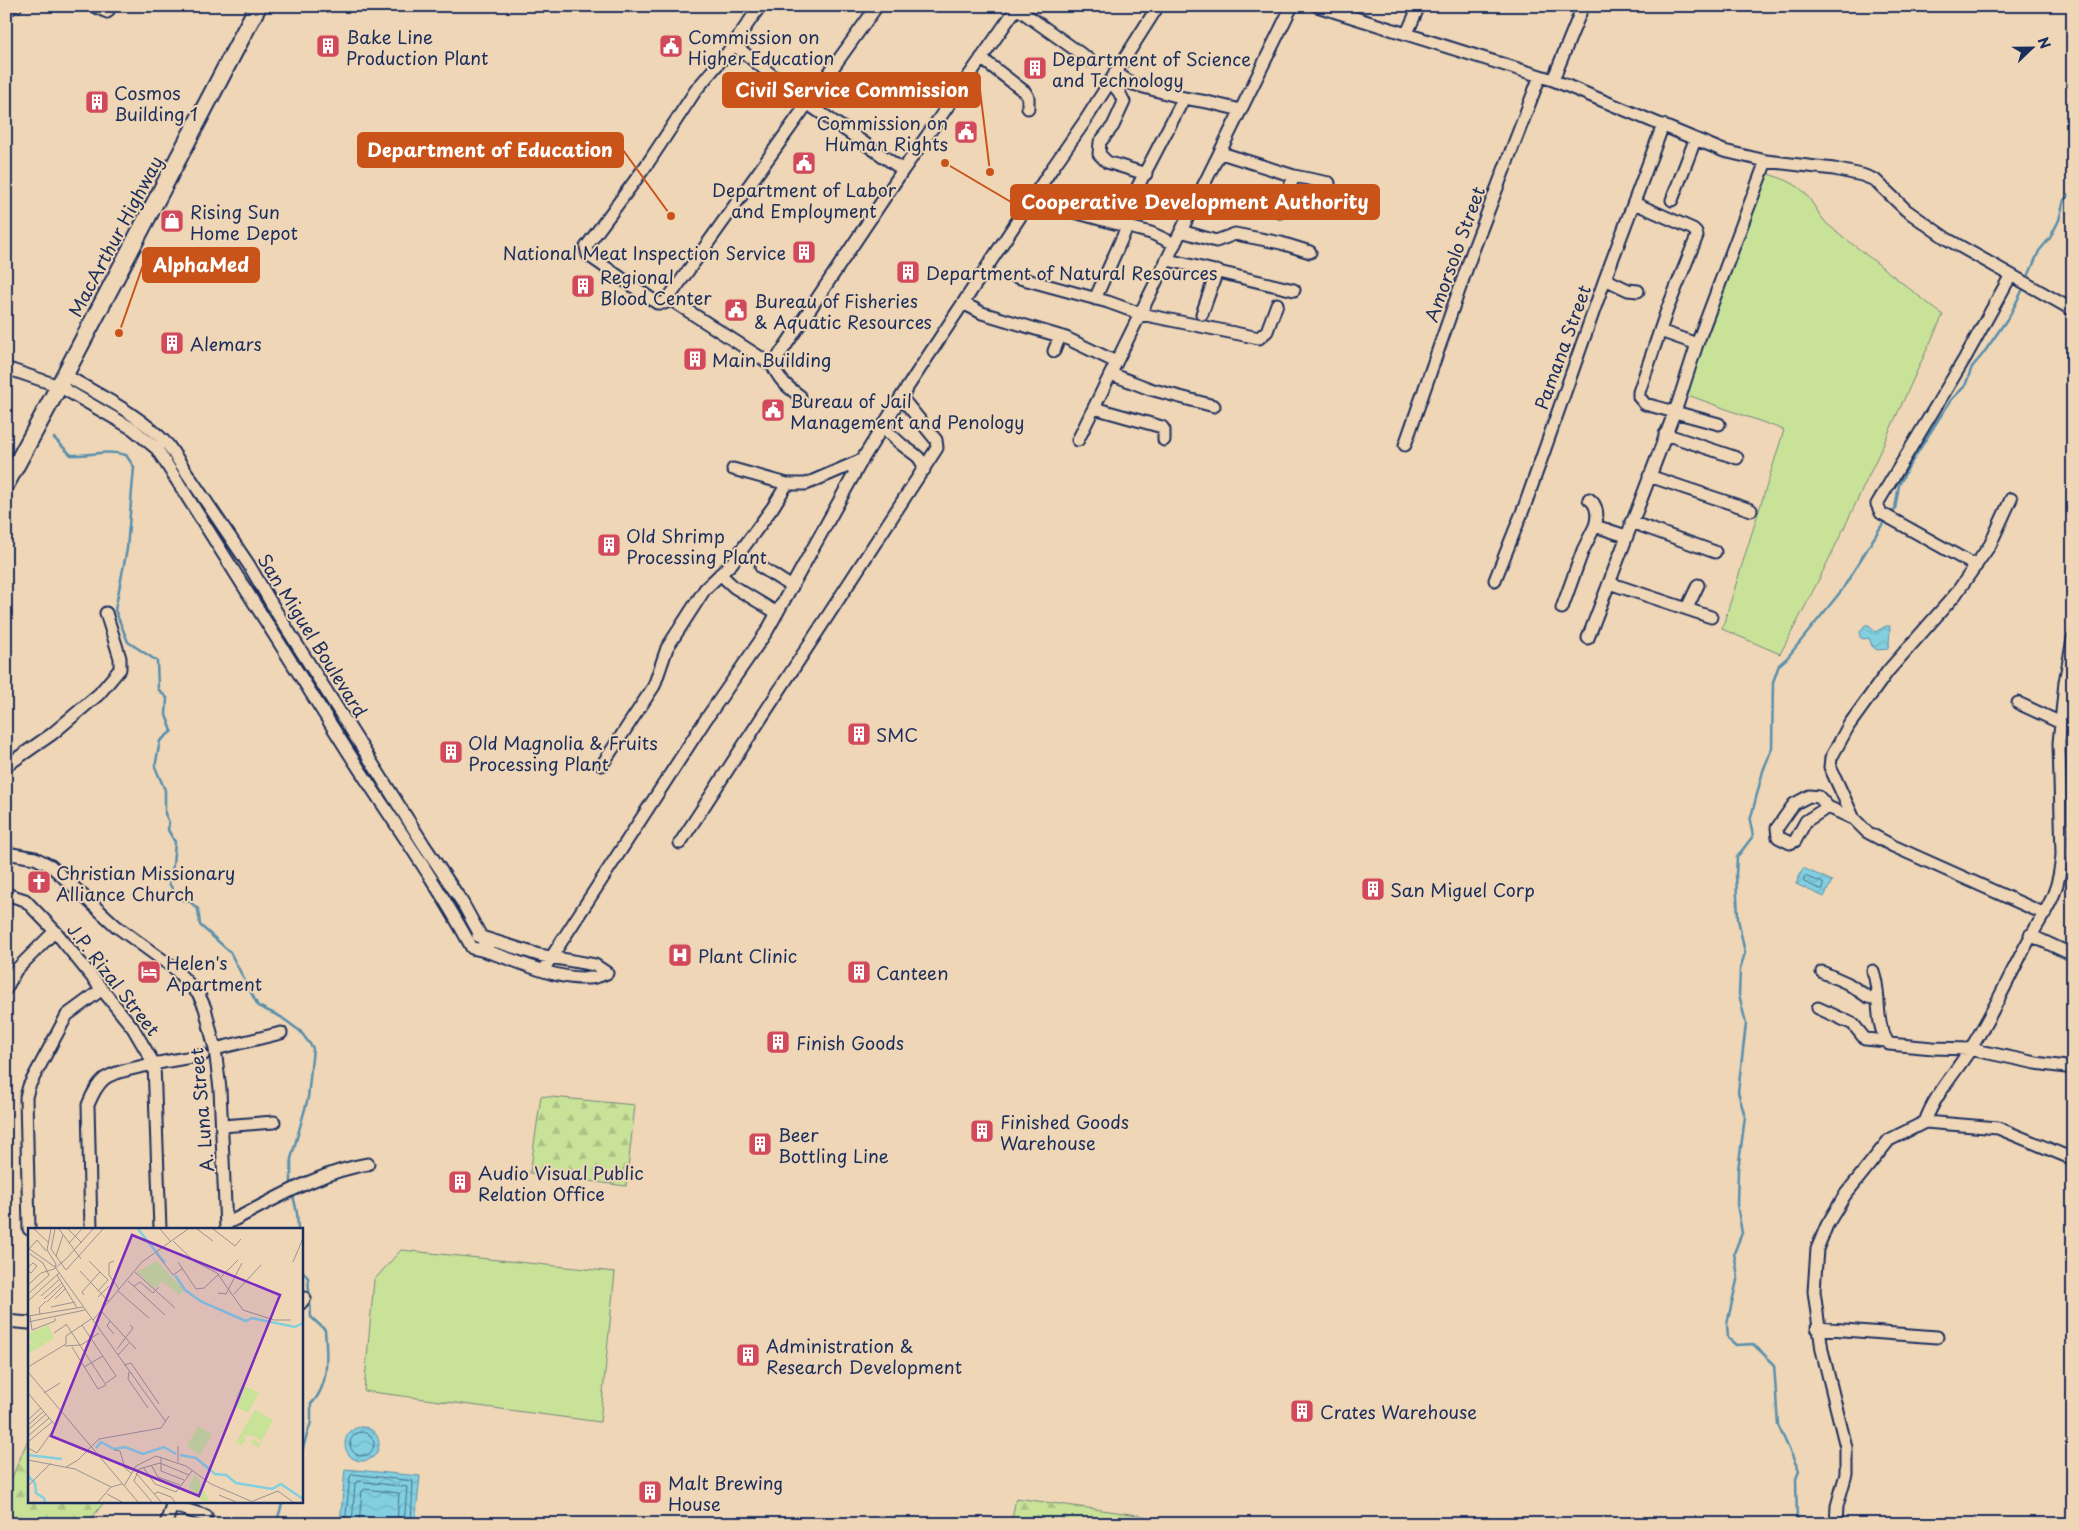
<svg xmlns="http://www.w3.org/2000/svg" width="2079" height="1530" viewBox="0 0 2079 1530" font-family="'Playpen Sans',sans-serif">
	<defs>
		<pattern id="forest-firs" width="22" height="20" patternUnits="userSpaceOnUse" patternTransform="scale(1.25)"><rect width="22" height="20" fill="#c8e298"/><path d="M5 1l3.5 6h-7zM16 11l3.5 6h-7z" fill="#abc285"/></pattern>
		<pattern id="water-waves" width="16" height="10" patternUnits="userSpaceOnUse" patternTransform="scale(1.25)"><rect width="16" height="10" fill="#82cfe0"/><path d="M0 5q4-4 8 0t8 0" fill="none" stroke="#70b2c3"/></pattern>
	</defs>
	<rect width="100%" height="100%" fill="#efd6b6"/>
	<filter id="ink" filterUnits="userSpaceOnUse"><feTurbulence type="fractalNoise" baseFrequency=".02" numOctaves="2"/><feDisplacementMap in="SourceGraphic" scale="10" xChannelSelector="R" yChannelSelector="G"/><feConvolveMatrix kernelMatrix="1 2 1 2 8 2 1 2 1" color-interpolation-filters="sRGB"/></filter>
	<g filter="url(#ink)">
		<path fill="#c8e298" stroke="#72887b" d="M1768 174C1781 178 1794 182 1804 192 1813 202 1818 214 1827 224L1943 315C1890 428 1840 544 1780 654L1722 629 1784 430 1685 394Z
			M401 1250 615 1272 600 1422 364 1391 374 1280Z"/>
		<path fill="url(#forest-firs)" stroke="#72887b" d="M541 1096 635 1105 626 1186 530 1173Z
			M29 1437V1501H105L87 1524H6V1492Z
			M1016 1498 1145 1516 1144 1524H1011Z"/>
		<path fill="url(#water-waves)" stroke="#598fac" d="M1865 625H1869L1875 632 1886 626H1890L1889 645 1887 649 1877 650 1872 646 1869 638 1863 639 1860 637V632Z
			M1803 868 1832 881 1824 897 1796 884Z
			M345 1444a17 17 0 1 1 34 0a17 17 0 1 1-34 0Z
			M345 1469 420 1476 415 1524H340Z"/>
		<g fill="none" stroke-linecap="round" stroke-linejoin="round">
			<path stroke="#446f92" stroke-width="1" d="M1805 876 1823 883V889H1820L1804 882Z
				M350 1444a12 12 0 1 1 24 0a12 12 0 1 1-24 0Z
				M345 1524 350 1477 352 1474 413 1481 411 1524
				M352 1524 355 1483 358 1481 407 1487 404 1524
				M359 1524 362 1491 365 1489 399 1493 397 1524"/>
			<path stroke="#598fac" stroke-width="2.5" d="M2027 279 2039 251 2050 238 2059 220 2064 200 2073 191
				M54 438 71 455C93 456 104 449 126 455L134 467 127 549 115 610 128 642 157 661 158 689 167 698 166 715 172 731 160 741 155 767 165 790V814L169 822 168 830 175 842 173 865 169 883 178 899 189 901 198 909 200 925 230 952 258 1006 281 1017 300 1031 313 1048 308 1098 291 1159V1187
				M1891 514 1895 509 1899 485 1909 466 1938 420 1952 399 1965 386 1972 367 1983 354 2010 315 2024 287
				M293 1195 297 1213 298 1229
				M301 1269 308 1278 311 1317 325 1330C327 1354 330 1386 311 1404V1422L301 1454
				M276 1524 283 1501
				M1797 1524 1796 1479 1799 1471 1778 1425 1774 1364 1753 1344 1736 1345 1728 1338 1727 1324 1738 1276 1734 1253 1742 1233 1737 1204 1738 1170 1745 1117 1738 1092 1746 1024 1739 994 1740 969 1745 953 1738 919 1736 874 1737 857 1753 836 1750 821 1763 771 1772 748 1773 682 1779 665 1787 658 1842 590 1885 520"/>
			<g stroke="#1b2f5e" stroke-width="15">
				<path id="minor" d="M94 6 107 12 111 6
					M760 6 728 52 696 90 648 163 586 247 588 255 657 303H665L877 6
					M1014 6 1091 61
					M1317 6 1553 80 1724 151 1766 161 1834 169 1862 175 1875 180 1906 210 1947 239 2073 310
					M6 10 16 6
					M1407 33 1419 6
					M733 44 808 104 903 170
					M981 58 1025 92 1028 97V108
					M1115 72 1133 84 1184 98
					M1553 80 1583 6
					M1110 81 1119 92 1124 102 1113 126 1100 142 1099 154 1107 162 1146 174
					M1221 153 1294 176 1329 183
					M1136 190 1184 98 1207 102 1241 110
					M1672 200 1695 140
					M1634 203 1693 229 1696 232 1697 236 1667 310 1639 392V397L1645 404 1719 424
					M1074 212 1151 233 1175 244
					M1280 212 1294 176
					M1181 231 1216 241 1235 234 1281 243 1310 252
					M1168 260 1294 290
					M1016 277 1108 302 1141 314 1259 338 1267 331 1277 304
					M1605 279 1628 290 1638 291
					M668 298 769 363H774L903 170 1018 6
					M1095 299 1127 227
					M963 303 982 313 1066 338 1116 362
					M1202 314 1217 271
					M1660 331 1697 344
					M1054 351 1060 336
					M772 363C778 379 787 387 800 396
					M6 368 59 386 133 429 157 449C221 549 283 650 347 750 389 816 435 879 472 948 511 955 548 980 589 978 595 978 602 975 607 973
					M1111 374 1150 389 1214 406
					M65 375C102 397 139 414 168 445L249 565 277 613 424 845 462 902 489 951
					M1094 408 1162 427 1164 430V440
					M883 427C889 433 895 439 901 444 911 453 922 455 924 470
					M1665 434 1737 458
					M1078 440 1292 6
					M1405 445 1472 253 1540 76
					M733 469 787 484
					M1649 476 1751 510
					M1589 499C1598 505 1598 517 1595 526L1626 536
					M2011 499 1990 545 1955 595 1888 671 1849 725 1831 758 1830 767 1854 819 1867 832 1893 846 2045 914
					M1631 522 1715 552
					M1976 566 1881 513 1877 504 1965 358 2011 275
					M761 567 792 587
					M720 574 734 587 777 613
					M1495 580 1525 505 1605 279 1663 125
					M1609 583 1711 617
					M1562 608 1583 550 1595 526
					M1687 608 1698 585
					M1588 638 1678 403 1697 344 1766 161
					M2018 703 2061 723
					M602 765 654 686 667 648 705 589 732 563 773 507 787 484H806L862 460
					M6 766 52 734 99 694 120 669V658L106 613
					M1828 807 1806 821 1795 841 1790 843 1778 837 1777 828 1794 804 1809 796 1819 797 1828 807 1854 819
					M680 843 937 448 936 440 901 397
					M6 853 35 858 51 866 116 926 175 969 199 995 205 1008 215 1049 220 1089 226 1229
					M6 894 25 900 55 931 133 1028 154 1064 160 1229
					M2030 935 2073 955
					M478 936 539 955 595 965 607 973
					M543 970 706 719 767 631 862 460 901 397 1051 170 1085 121 1158 6
					M1873 971C1882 995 1873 1022 1889 1044L1933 1048 1970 1049 2036 1063 2073 1068
					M1822 972 1847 983 1868 997 1878 999
					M6 989 16 970 55 931
					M1818 1008 1853 1024 1865 1039 1887 1041
					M215 1049 281 1033
					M1925 1122C1935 1094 1956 1072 1971 1048 1991 1017 2006 983 2023 951 2042 913 2059 900 2062 854L2059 743 2065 682 2073 639
					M222 1126 274 1122
					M226 1224C272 1201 318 1172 368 1164
					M29 1229 26 1097 29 1086 67 1015 101 990
					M91 1229 88 1105C92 1095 96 1086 104 1079 117 1068 184 1059 203 1055
					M301 1303 305 1298
					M6 1321 29 1323
					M1817 1328 1937 1337
					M172 1505 206 1516
					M166 1524 173 1501
					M1836 1524 1837 1506 1846 1474V1447L1822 1350 1814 1291 1817 1249 1827 1225 1845 1195 1889 1140 1925 1122 1998 1128 2073 1159"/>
			</g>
			<g stroke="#1b2f5e" stroke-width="20">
				<path id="highway" d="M6 484 59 386 258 6"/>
			</g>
			<use href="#minor" stroke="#efd6b6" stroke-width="11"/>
			<use href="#highway" stroke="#efd6b6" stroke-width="16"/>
		</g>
	</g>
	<defs>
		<g id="building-square" transform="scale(1.25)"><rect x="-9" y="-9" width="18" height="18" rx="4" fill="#d1495b" stroke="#efd6b6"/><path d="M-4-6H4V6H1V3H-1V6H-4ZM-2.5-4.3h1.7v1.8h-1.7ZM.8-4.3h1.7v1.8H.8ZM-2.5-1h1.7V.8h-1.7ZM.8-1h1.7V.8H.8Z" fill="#fff"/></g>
		<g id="civic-square" transform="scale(1.25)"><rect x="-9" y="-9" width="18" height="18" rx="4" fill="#d1495b" stroke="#efd6b6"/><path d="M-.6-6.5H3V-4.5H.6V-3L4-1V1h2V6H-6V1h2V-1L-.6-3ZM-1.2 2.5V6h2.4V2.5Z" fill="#fff"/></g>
		<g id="shop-square" transform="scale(1.25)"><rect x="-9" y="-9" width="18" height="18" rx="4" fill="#d1495b" stroke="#efd6b6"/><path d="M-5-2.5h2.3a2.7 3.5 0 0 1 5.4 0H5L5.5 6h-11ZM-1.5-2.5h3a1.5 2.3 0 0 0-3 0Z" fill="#fff"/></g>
		<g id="church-square" transform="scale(1.25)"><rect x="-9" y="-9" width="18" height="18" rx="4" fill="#d1495b" stroke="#efd6b6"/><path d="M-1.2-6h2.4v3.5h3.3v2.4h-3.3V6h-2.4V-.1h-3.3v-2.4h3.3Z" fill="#fff"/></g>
		<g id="hospital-square" transform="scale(1.25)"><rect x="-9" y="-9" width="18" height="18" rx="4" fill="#d1495b" stroke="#efd6b6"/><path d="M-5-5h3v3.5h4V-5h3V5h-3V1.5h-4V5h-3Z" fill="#fff"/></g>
		<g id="hotel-square" transform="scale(1.25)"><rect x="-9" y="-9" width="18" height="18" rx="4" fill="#d1495b" stroke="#efd6b6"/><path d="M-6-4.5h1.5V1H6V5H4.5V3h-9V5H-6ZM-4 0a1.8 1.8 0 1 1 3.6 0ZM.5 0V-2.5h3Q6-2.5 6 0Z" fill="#fff"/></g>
	</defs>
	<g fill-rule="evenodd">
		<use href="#building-square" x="328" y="46"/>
		<use href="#civic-square" x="671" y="46"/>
		<use href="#building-square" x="1035" y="68"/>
		<use href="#building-square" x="97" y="102"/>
		<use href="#civic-square" x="966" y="132"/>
		<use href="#civic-square" x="804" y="163"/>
		<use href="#shop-square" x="172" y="221"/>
		<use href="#building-square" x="804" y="252"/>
		<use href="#building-square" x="908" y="272"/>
		<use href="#building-square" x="583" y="286"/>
		<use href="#civic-square" x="736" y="310"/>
		<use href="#building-square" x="172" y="343"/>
		<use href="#building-square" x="695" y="359"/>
		<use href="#civic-square" x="773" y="410"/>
		<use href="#building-square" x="609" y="545"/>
		<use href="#building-square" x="859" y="734"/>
		<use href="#building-square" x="451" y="752"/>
		<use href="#church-square" x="39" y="882"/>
		<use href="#building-square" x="1373" y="889"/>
		<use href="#hospital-square" x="680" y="955"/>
		<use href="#hotel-square" x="149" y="972"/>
		<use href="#building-square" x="859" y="972"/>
		<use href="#building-square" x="778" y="1042"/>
		<use href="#building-square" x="982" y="1131"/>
		<use href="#building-square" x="760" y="1144"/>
		<use href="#building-square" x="460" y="1182"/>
		<use href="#building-square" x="748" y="1355"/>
		<use href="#building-square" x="1302" y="1411"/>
		<use href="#building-square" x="650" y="1492"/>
	</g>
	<g text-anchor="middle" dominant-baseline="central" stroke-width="4" stroke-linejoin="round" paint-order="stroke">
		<g font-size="18" fill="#1b2f5e" stroke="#efd6b6" text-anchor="start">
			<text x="346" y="36">Bake Line<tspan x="346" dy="21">Production Plant</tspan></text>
			<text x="688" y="36">Commission on<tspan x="688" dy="21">Higher Education</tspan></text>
			<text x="1052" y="58">Department of Science<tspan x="1052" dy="21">and Technology</tspan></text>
			<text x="114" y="92">Cosmos<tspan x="114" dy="21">Building 1</tspan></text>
			<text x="948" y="122" text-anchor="end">Commission on<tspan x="948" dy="21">Human Rights</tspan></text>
			<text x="804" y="189" text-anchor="middle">Department of Labor<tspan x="804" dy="21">and Employment</tspan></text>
			<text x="190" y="211">Rising Sun<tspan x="190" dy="21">Home Depot</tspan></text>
			<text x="786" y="252" text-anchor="end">National Meat Inspection Service</text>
			<text x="926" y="272">Department of Natural Resources</text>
			<text x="600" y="276">Regional<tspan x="600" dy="21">Blood Center</tspan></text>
			<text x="754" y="300">Bureau of Fisheries<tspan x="754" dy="21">&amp; Aquatic Resources</tspan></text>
			<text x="190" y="343">Alemars</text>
			<text x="712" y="359">Main Building</text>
			<text x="790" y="400">Bureau of Jail<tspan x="790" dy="21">Management and Penology</tspan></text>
			<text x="626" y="535">Old Shrimp<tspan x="626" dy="21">Processing Plant</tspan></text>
			<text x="876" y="734">SMC</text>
			<text x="468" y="742">Old Magnolia &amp; Fruits<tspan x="468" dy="21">Processing Plant</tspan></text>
			<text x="56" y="872">Christian Missionary<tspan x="56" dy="21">Alliance Church</tspan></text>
			<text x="1390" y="889">San Miguel Corp</text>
			<text x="698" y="955">Plant Clinic</text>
			<text x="166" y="962">Helen's<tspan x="166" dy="21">Apartment</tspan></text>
			<text x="876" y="972">Canteen</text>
			<text x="796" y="1042">Finish Goods</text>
			<text x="1000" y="1121">Finished Goods<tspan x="1000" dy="21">Warehouse</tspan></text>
			<text x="778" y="1134">Beer<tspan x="778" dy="21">Bottling Line</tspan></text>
			<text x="478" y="1172">Audio Visual Public<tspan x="478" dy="21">Relation Office</tspan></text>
			<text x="766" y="1345">Administration &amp;<tspan x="766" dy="21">Research Development</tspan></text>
			<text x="1320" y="1411">Crates Warehouse</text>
			<text x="668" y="1482">Malt Brewing<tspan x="668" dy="21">House</tspan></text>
		</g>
		<g font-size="18" fill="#1b2f5e" stroke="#efd6b6">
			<text transform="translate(115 236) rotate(-62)">MacArthur Highway</text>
			<text transform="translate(1454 254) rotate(-70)">Amorsolo Street</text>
			<text transform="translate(1562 347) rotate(-70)">Pamana Street</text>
			<text transform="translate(313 635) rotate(58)">San Miguel Boulevard</text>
			<text transform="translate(114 979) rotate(52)">J.P. Rizal Street</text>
			<text transform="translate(201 1110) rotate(-95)">A. Luna Street</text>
		</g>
	</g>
	<g transform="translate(28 1228)">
		<rect width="275" height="275" fill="#efd6b6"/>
		<path d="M129 33 156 62 151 67 134 53 127 61 109 44ZM20 97 26 110 0 126V119L4 115 0 106ZM170 198 184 206 172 227 159 218Z" fill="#c8e298"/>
		<path d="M214 157 231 165 220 185 207 178 211 171 207 169ZM227 182 245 192 230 220 223 214 225 211 231 216 233 212 225 208 215 207 218 212 213 217 208 214ZM167 246 168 248 182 274 175 273 163 262 161 258Z" fill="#c8e298"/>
		<path fill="none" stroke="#82cfe0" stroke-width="2.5" d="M110 1 137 35M147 47 157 62 174 74 218 93 224 90 267 99 275 95M68 220 73 214 86 221 97 219 115 226 136 219 148 226M0 227 34 231M152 227 168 230 187 246 198 247 208 255 244 261 253 256 275 271M0 248 7 255 8 265 16 270 17 274"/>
		<path fill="none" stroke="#9a9393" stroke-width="1" d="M6 1 20 14M23 1 19 22 28 36 27 39M27 1 23 21 38 42 75 1M31 1 53 31M40 1 54 15M132 1 143 14M169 1 185 13M185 1 207 18 213 11M145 13 166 33 189 45 215 82 246 92H263M41 15 53 2M0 20 27 39 138 194M1 21 9 12 18 23M128 25 145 47 155 40M28 28 35 7M61 33 80 52 70 63M86 33 81 35V47L91 61M150 34 168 61 176 60 191 46M265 34 275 10M0 39 5 35 9 38 3 45 0 43M52 43 81 74M107 44 147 80M29 47 49 80M193 49 210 32M100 53 137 87M0 57 13 45 26 41 38 31 65 1M106 58 112 54 125 65 131 59M90 63 121 90M190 65 198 66 214 35M0 66 21 47 15 35 2 26M206 66 233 37M56 67 54 64 72 44M13 68 32 51M70 69 81 58M16 71 34 55M27 71 38 60M0 73 31 45M19 74 36 57M23 79 47 74M73 83 108 121M12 86 11 80 18 73M0 88 55 79M2 88 4 102 27 93V90M65 92 114 34 160 1M82 93 79 98 86 106M0 94 57 82M38 96 78 157 70 161 44 119M54 97 88 148 78 155M26 105 39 96M37 118 53 117 71 105M89 121 105 100 102 97M90 127 101 115M96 137 103 135 131 176M0 139 38 116V108L63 91M56 139 75 128M0 144 110 274M101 144 100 151 120 180M0 165 28 198 9 225 0 220M16 165 32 155M0 192 13 180M0 197 16 183M0 202 18 186M0 208 21 190M0 214 24 194M150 218V234M86 222 92 223 97 240 103 245M133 230V243L156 252M0 232 47 241 83 259 94 256M123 237 130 249 152 257M38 239 50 232 71 211 133 200 141 188M115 239 127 256 148 264M108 245 133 274M0 258 23 235M96 258 108 238 128 228 158 238 183 256 225 274M148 264 164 243M79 266 94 274M126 266 130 264 143 269 147 274M191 267 208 274M225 273 250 263 265 274M70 274 83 259M124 274 106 253 111 241 132 235 161 247"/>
		<path fill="#7b2cbf" fill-opacity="0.15" stroke="#7b2cbf" stroke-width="2.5" d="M104 7 252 67 171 268 23 208Z"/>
		<rect width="275" height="275" fill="none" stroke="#1b2f5e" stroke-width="2.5"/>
	</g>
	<path fill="none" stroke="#c95318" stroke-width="2" d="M990 172L980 90M671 216L623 150M945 163L1011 202M119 333L143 265"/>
	<g fill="#c95318" stroke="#efd6b6" stroke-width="2">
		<circle cx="990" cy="172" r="5"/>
		<circle cx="671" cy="216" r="5"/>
		<circle cx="945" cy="163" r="5"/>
		<circle cx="119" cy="333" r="5"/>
	</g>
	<g fill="#c95318" stroke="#c95318" stroke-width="2">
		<rect x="723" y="73" width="257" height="34" rx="5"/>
		<rect x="358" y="133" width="265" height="34" rx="5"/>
		<rect x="1011" y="185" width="368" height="34" rx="5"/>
		<rect x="143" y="248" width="116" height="34" rx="5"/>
	</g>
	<g font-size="19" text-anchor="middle" font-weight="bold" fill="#fff">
		<text x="852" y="97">Civil Service Commission</text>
		<text x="490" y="157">Department of Education</text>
		<text x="1195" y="209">Cooperative Development Authority</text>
		<text x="201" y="272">AlphaMed</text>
	</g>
	<rect width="2079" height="1530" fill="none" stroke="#efd6b6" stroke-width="25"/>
	<rect x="12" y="12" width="2054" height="1505" fill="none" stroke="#1b2f5e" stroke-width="2" filter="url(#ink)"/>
	<g transform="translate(2032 48) rotate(68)" stroke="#efd6b6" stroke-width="4" paint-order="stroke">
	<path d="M0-4L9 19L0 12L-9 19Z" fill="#1b2f5e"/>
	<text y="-8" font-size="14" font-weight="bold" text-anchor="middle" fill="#1b2f5e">N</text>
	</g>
</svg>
